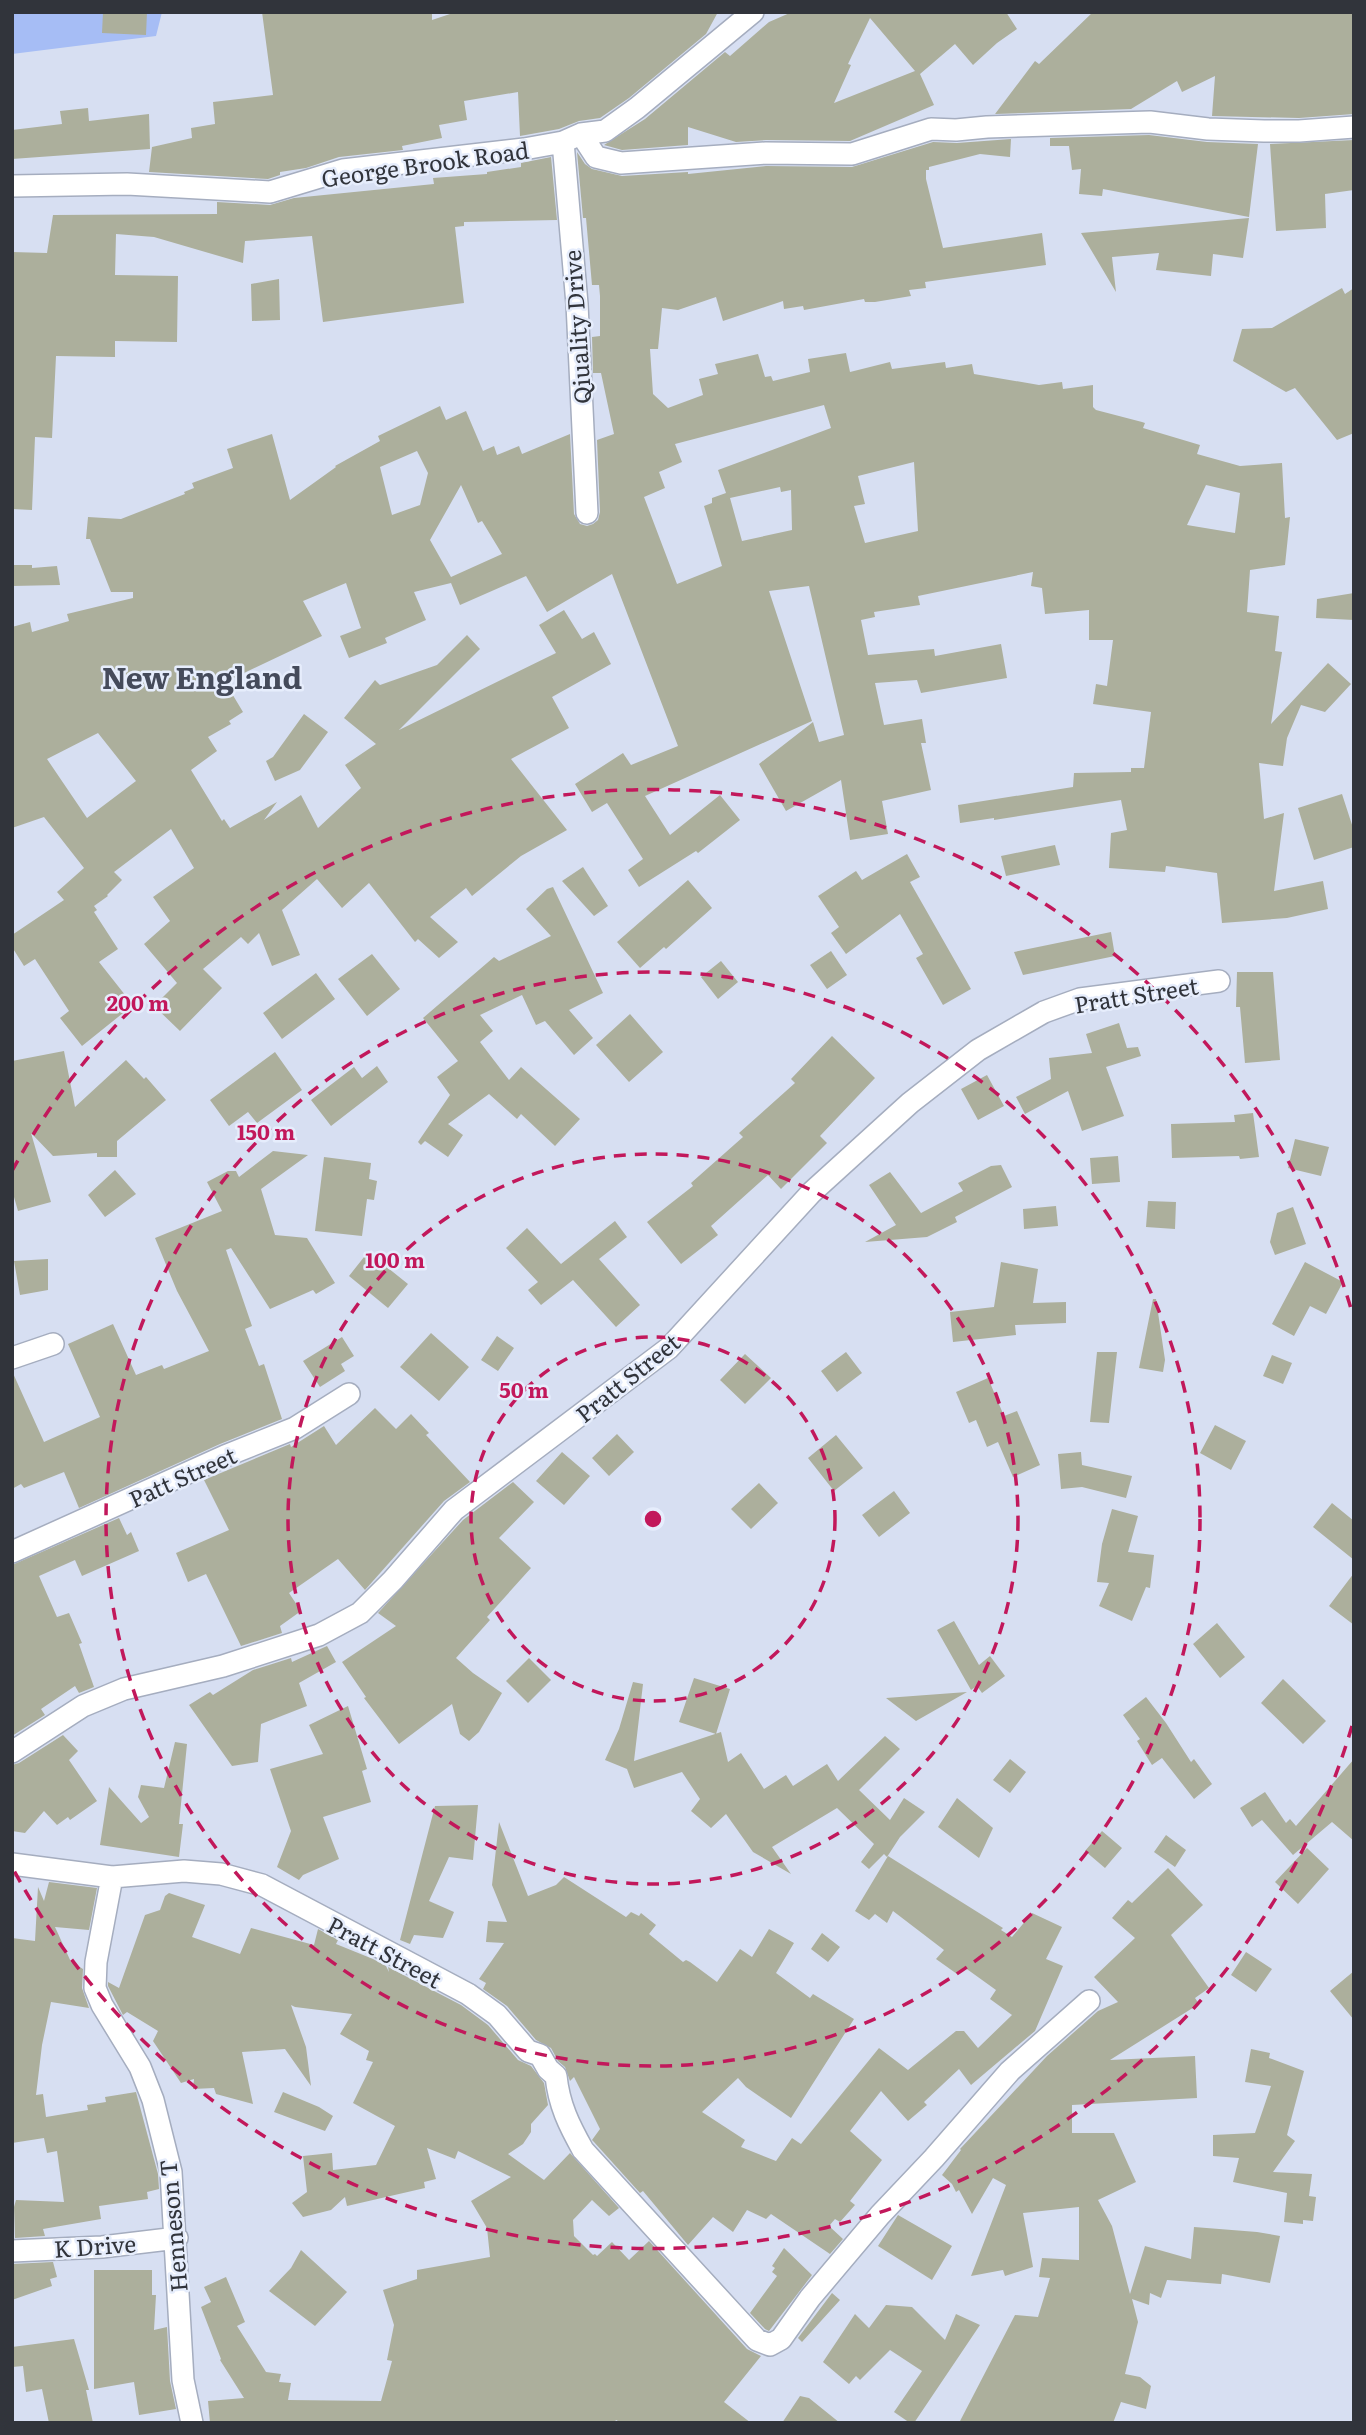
<svg xmlns="http://www.w3.org/2000/svg" width="1366" height="2435" viewBox="0 0 1366 2435" font-family="Literata,serif">
	<rect width="100%" height="100%" fill="#d7dff2"/>
	<path fill="#a6bdf5" d="M12 12H162L156 36 12 54Z"/>
	<path fill="#acaf9c" fill-rule="evenodd" d="M103 12H147L146 35 102 33Z
		M262 12H432V20L456 12H718L706 34 629 98 600 118 579 121 559 129 520 136 518 92 464 101 467 120 439 125 442 138 402 146 403 150 339 157 306 168 280 172V175L268 179 149 172 152 147 192 138 191 128 215 124 213 102 273 95Z
		M792 12H1006L1017 29 997 43 973 65 955 44 920 74 934 105 850 141 766 140 736 142 688 127V145L622 150 604 145 645 119 725 52 730 56 769 22ZM870 18 915 71 834 103 851 65 848 64Z
		M1093 12H1354V114L1299 118 1212 116 1215 76 1182 92 1177 81 1131 109 995 114 1035 61 1039 64Z
		M88 108 89 121 149 114 150 149 12 159V130L62 124 60 111Z
		M1149 135 1207 142 1258 144 1249 217 1103 189 1102 196 1079 194 1081 169 1072 170 1069 146H1050V138Z
		M1011 139 1010 157 980 154 929 167V170H926V179L943 248 1042 233 1046 265 925 282 926 288 909 290 911 296 875 302H865L864 299 804 310 803 306 784 309 783 301 723 321 716 297 678 310 662 308 658 349H650L653 394 668 408 703 395 699 379 718 374 715 364 758 354 765 377 771 376 773 381 810 372 808 359 846 353 850 372 890 362 892 369 945 362 946 368 972 364 974 374 1039 385 1062 382 1063 389 1093 385V407L1096 410 1142 422 1145 423 1143 428 1200 445 1197 454 1240 466 1282 463 1285 518 1290 517 1285 565 1250 570 1247 612 1279 616 1275 651 1282 652 1271 724 1328 663 1351 684 1325 712 1301 705 1287 738 1283 766 1259 763 1264 819 1284 813 1274 891 1323 881 1328 909 1287 918 1222 923 1217 873 1166 866 1165 872 1109 868 1111 833 1127 830 1121 800 994 820V818L960 823 958 805 1073 787 1074 773 1131 772V768H1144L1151 712 1093 704 1096 684 1107 686 1113 640H1089V610L1045 614 1042 588 1031 586 1033 572 918 596 920 605 874 612 875 617 861 620 868 655 934 649 935 656 1001 644 1007 678 921 693 917 680 875 683 884 725 922 719 926 743H921L931 790 882 801 888 834 850 840 841 780 786 811 759 764 813 722 819 742 844 735 809 586 769 591 812 721 645 796 670 835 720 795 740 820 698 853 696 851 639 887 628 870 643 859 607 803 592 812 575 784 623 753 631 765 678 746 612 574 547 612 526 576 460 605 451 583 414 592 426 620 385 638 387 643 349 658 340 636 361 628 346 583 303 601 322 636 225 682 243 712 229 721 231 724 208 737 217 751 191 770 222 821 224 819 230 828 277 802 264 820 301 795 318 828 361 788 345 765 376 744 344 718 375 680 380 685 437 665 467 635 480 649 399 730 556 653 539 625 564 610 582 639 594 632 611 664 552 697 569 728 511 759 567 830 521 856 472 896 466 888 430 917 458 942 439 958 418 939 415 942 369 883 342 908 317 879 282 910 300 955 272 966 259 933 248 944 241 937 203 969 222 988 180 1031 154 1006 177 983 144 944 170 921 153 897 194 868 171 829 114 872 122 880 107 895 108 896 94 906 97 910 94 912 118 949 99 962 133 1005 82 1046 60 1018 69 1011 35 959 24 966 12 947V935L64 900 57 892 84 868 44 817 12 828V627L30 622 32 632 69 621 67 614 133 598V592H111L90 539H86L88 517 121 519 185 494 184 492 194 488 192 483 233 468 227 449 272 434 290 500 336 467 335 466 380 441 378 436 440 406 446 420 466 411 483 451 494 446 497 455 519 446 522 454 570 434 574 514 580 524 587 526 593 524 598 520 600 512 597 440 614 434 601 373H593L592 337 600 336V296L599 285H592L586 218H583L577 152 585 164 592 169 622 176 688 172V174L766 166 852 167 933 142 957 143ZM824 405 831 428 718 470 726 493 712 498V503L704 506 722 566 677 584 644 497 665 488 659 472 682 462 675 444ZM417 451 428 473 420 505 392 515 380 467ZM914 462 918 531 865 543 854 506 865 504 858 476ZM461 485 478 523 482 521 502 554 451 577 430 540ZM1206 485 1240 493 1235 533 1187 525ZM780 487 781 492 791 490 792 530 742 541 730 498ZM98 733 136 781 87 818 47 759Z
		M1354 140V190L1325 194 1326 228 1276 231 1270 144Z
		M551 157 557 220 464 222V226L455 227 464 303 323 322 312 236 245 241 243 263 154 237 116 234 115 275 178 276 177 342 115 341V357L56 356 52 438 35 437 32 510 12 509V252L47 253 53 215 217 214V202L270 205 294 198 434 184 433 178 487 174V172L521 167V163Z
		M1249 218 1243 258 1213 254 1211 276 1156 270 1159 253 1112 257 1116 292 1081 233Z
		M279 279 280 320 252 321 251 284Z
		M1342 288 1345 294 1354 288V433L1337 440 1295 388 1286 392 1233 361 1242 329 1272 328Z
		M12 565H32V568L57 566 60 585 12 586Z
		M1354 593V620L1316 618 1317 599Z
		M304 714 328 732 300 770 275 781 266 761 273 757Z
		M1342 794 1354 831V847L1314 860 1298 808Z
		M1055 845 1060 865 1006 876 1001 856Z
		M907 854 920 877 910 882 971 989 943 1005 916 958 923 954 900 914 846 954 831 933 839 927 818 896 856 871 862 880Z
		M583 867 608 906 594 916 562 881Z
		M688 880 712 908 666 949 664 947 640 968 617 942Z
		M553 887 603 993 569 1010 593 1038 574 1055 545 1021 536 1025 522 995 480 1015 493 1031 480 1042 509 1080 521 1067 580 1119 555 1146 521 1114 517 1119 489 1094 448 1124 463 1135 448 1157 425 1141 421 1145 418 1142 450 1095 437 1077 458 1061 423 1018 494 957 499 961 551 936 526 909 547 889Z
		M1111 932 1115 956 1023 975 1014 952Z
		M831 951 847 975 827 989 810 965Z
		M372 954 400 989 367 1016 338 979Z
		M721 961 738 982 718 999 701 977Z
		M1237 972H1273L1280 1060 1245 1063 1240 1007H1236Z
		M316 973 335 999 282 1039 263 1013Z
		M630 1014 663 1052 629 1082 596 1045Z
		M1119 1023 1127 1048 1138 1047 1141 1056 1106 1067 1124 1116 1082 1131 1068 1091 1025 1114 1016 1097 1051 1079 1049 1058 1092 1053 1086 1034Z
		M832 1036 875 1078 820 1136 827 1143 781 1189 768 1175 711 1226 718 1235 681 1264 647 1222 693 1186 691 1183 743 1137 739 1133 795 1083 791 1079Z
		M64 1051 75 1107 126 1060 144 1079 146 1077 166 1100 117 1141V1157H97V1153L53 1156 31 1133 51 1202 18 1211 12 1190V1061Z
		M275 1052 302 1090 257 1123 248 1112 229 1126 210 1100Z
		M377 1066 388 1082 331 1126 311 1100 354 1067 362 1078Z
		M987 1075 1004 1106 978 1120 961 1089Z
		M1253 1113 1259 1157 1240 1159 1239 1156 1172 1158 1171 1124 1235 1122 1234 1115Z
		M1295 1139 1329 1147 1321 1176 1288 1168Z
		M273 1151 308 1155 261 1189 275 1235 307 1238 335 1283 316 1294 313 1290 270 1309 231 1248 226 1250 252 1326 245 1329 259 1366 264 1364 282 1419 220 1444 79 1508 64 1472 24 1488 21 1484 12 1489V1371L44 1442 100 1417 68 1344 113 1324 136 1375 162 1365 164 1369 209 1351 177 1291 155 1238 222 1211 207 1182 228 1171H236L239 1177Z
		M1118 1156 1120 1182 1092 1184 1090 1158Z
		M324 1157 371 1163 369 1179 377 1181 374 1200 367 1199 362 1236 315 1231Z
		M1001 1165 1012 1187 955 1217 957 1222 927 1237 865 1242 896 1225 869 1185 890 1172 921 1213 963 1191 958 1183 991 1166Z
		M115 1170 136 1194 105 1217 88 1195Z
		M1148 1201 1176 1202 1175 1229 1146 1227Z
		M1056 1206 1058 1226 1024 1229 1023 1209Z
		M1293 1207 1306 1244 1275 1255 1270 1242 1277 1213Z
		M615 1221 627 1237 599 1259 640 1305 616 1327 573 1280 541 1305 528 1290 538 1282 506 1248 527 1228 561 1264Z
		M368 1252 408 1284 388 1308 349 1276Z
		M48 1259V1290L20 1295 14 1261Z
		M1001 1262 1038 1269 1033 1303 1066 1302V1323L1015 1325 1016 1335 953 1342 950 1312 994 1307Z
		M1305 1262 1343 1282 1326 1314 1310 1306 1294 1336 1272 1324Z
		M1153 1299H1156L1165 1360 1163 1372 1139 1368Z
		M431 1333 469 1367 439 1401 400 1367Z
		M497 1336 514 1348 498 1371 481 1360Z
		M342 1337 354 1356 341 1364 345 1371 320 1387 303 1361Z
		M846 1352 862 1373 837 1392 821 1371Z
		M1097 1352H1117L1109 1423 1090 1422Z
		M745 1354 771 1378 745 1404 720 1380Z
		M1272 1355 1292 1363 1283 1384 1263 1376Z
		M988 1378 1004 1416 1017 1411 1040 1465 1013 1477 998 1442 987 1447 976 1420 969 1423 956 1392Z
		M375 1408 396 1429 411 1414 429 1433 426 1435 470 1482 444 1501 365 1590 338 1559 289 1593 301 1611 280 1626 282 1633 241 1646 206 1574 188 1582 176 1553 229 1530 204 1480 290 1444 291 1447 324 1426 336 1445Z
		M1215 1425 1246 1441 1231 1470 1200 1453Z
		M617 1434 634 1452 609 1476 592 1458Z
		M836 1435 863 1468 834 1491 808 1458Z
		M562 1452 590 1476 564 1505 536 1481Z
		M1081 1452 1082 1465 1132 1476 1126 1498 1082 1487 1061 1489 1058 1454Z
		M513 1482 534 1502 499 1538 531 1568 487 1617 490 1620 456 1658 473 1673 502 1693 479 1732 469 1741 460 1734 452 1704 399 1744 364 1698 366 1697 342 1662 396 1626 378 1613 463 1520Z
		M759 1483 778 1503 751 1529 731 1509Z
		M894 1491 910 1513 879 1537 862 1515Z
		M1332 1503 1354 1521V1560L1313 1527Z
		M1112 1509 1138 1516 1128 1552 1154 1555 1150 1588 1146 1587 1132 1621 1099 1606 1109 1583 1097 1582 1102 1544Z
		M119 1518 127 1535 131 1532 139 1551 82 1576 75 1560 39 1576 57 1617 69 1613 82 1643 79 1644 94 1687 79 1693 75 1686 41 1709 45 1715 12 1736V1565Z
		M1354 1573V1625L1329 1606Z
		M954 1621 979 1665 990 1656 1005 1676 982 1693 977 1686 971 1690 937 1630Z
		M1217 1623 1245 1657 1220 1678 1193 1644Z
		M327 1646 336 1662 299 1683 307 1706 261 1724 258 1762 232 1766 189 1705 210 1692 213 1695 253 1670 291 1658 292 1662Z
		M529 1658 551 1680 528 1703 506 1681Z
		M694 1678 730 1689 716 1734 679 1722Z
		M1283 1679 1326 1721 1303 1744 1261 1703Z
		M633 1682 643 1684 634 1761 721 1732 728 1762 741 1753 764 1789 786 1775 793 1786 827 1764 838 1781 885 1736 900 1749 859 1790 890 1820 904 1798 925 1812 900 1837 887 1857 884 1854 869 1869 861 1862 874 1844 837 1808 772 1847 791 1874 753 1852 726 1814 711 1828 691 1811 700 1799 682 1772 634 1788 627 1769 605 1760 619 1729Z
		M967 1692 916 1721 886 1698Z
		M1146 1697 1166 1723 1191 1762 1194 1759 1212 1784 1194 1799 1162 1758 1152 1765 1137 1741 1140 1739 1123 1715Z
		M348 1706 367 1769 362 1771 371 1802 323 1817 339 1859 303 1875 299 1880 277 1867 291 1831 270 1769 323 1754 309 1725Z
		M63 1735 78 1751 69 1760 97 1801 70 1820 68 1817 57 1825 44 1811 25 1833 12 1831V1765L19 1763Z
		M175 1742 187 1744 179 1824H183L179 1857 100 1845 109 1787 141 1823 149 1817 138 1797 141 1785 164 1788Z
		M1010 1759 1026 1772 1010 1793 993 1780Z
		M1354 1759V1841L1332 1822 1293 1855 1262 1820 1252 1827 1240 1808 1265 1792 1286 1823 1290 1819 1296 1826Z
		M957 1798 993 1828 979 1858 938 1827Z
		M478 1805 473 1860 449 1857 429 1901 454 1912 443 1938 414 1935 410 1944 400 1940 435 1806Z
		M499 1822 528 1896 556 1885 564 1877 626 1917 631 1912 639 1916 641 1913 656 1925 649 1934 683 1962 686 1960 690 1962 717 1982 740 1949 752 1957 769 1929 794 1943 776 1973 810 1998 813 1994 854 2019 791 2118 746 2087 738 2078 702 2112 745 2140 741 2147 776 2161 792 2138 801 2144 879 2048 908 2070 956 2031H964L978 2048 1012 2015 990 1999 996 1990 964 1967 957 1974 936 1959 944 1950 893 1911 887 1923 875 1914 869 1920 855 1911 888 1856 1003 1928 1001 1930 1012 1937 1032 1913 1062 1927 1046 1959 1063 1966 1035 2031 971 2085 959 2069 924 2102 927 2105 908 2121 881 2091 850 2131 882 2160 850 2201 855 2205 840 2222 835 2219 829 2226 843 2239 830 2254 771 2214 766 2219 747 2210 733 2232 713 2217 688 2245 643 2191 640 2193 594 2142 592 2140 600 2129 574 2077 570 2081 565 2067 558 2061 551 2048 536 2040 507 2006 483 1989 486 1983 479 1979 504 1943 486 1942 488 1921 507 1922 492 1885Z
		M1102 1831 1122 1848 1105 1868 1085 1851Z
		M1166 1835 1186 1850 1175 1867 1154 1852Z
		M1307 1848 1329 1869 1298 1904 1275 1882Z
		M1168 1868 1203 1905 1171 1935 1209 1988 1195 1998 1199 2004 1110 2060 1195 2056 1197 2098 1072 2105V2133H1114L1136 2182 1098 2200 1112 2226 1130 2294 1145 2246 1191 2259 1194 2227 1257 2232 1280 2236 1270 2283 1222 2274 1221 2284 1167 2280 1161 2298 1150 2293 1149 2305 1132 2299 1138 2322 1125 2374 1140 2377 1151 2386 1146 2409 1121 2402 1113 2423H959L1015 2315 1038 2317 1050 2278 1039 2277 1042 2258 1079 2260V2207L1023 2213 1033 2267 1005 2276 1003 2270 971 2276 1006 2185 993 2178 972 2214 959 2190 956 2192 952 2184 942 2175 961 2150 960 2149 1047 2056 1098 2011 1118 2002 1094 1977 1135 1938 1112 1918 1128 1900 1132 1903Z
		M49 1882 97 1888 89 1930 55 1927 71 1962 83 1969 82 1988 89 2008 51 2002 42 2045 36 2095 43 2094 46 2117 88 2110 87 2105 106 2102 105 2097 136 2092 158 2174 159 2189 147 2192 148 2199 99 2206 101 2219 43 2229 45 2236 15 2238 14 2207 16 2200 64 2202 57 2151 47 2153 44 2138 12 2143V1938L35 1941 38 1887 44 1901Z
		M169 1893 205 1905 192 1937 240 1954 251 1928 314 1945 318 1929 338 1940 336 1944 373 1959 386 1966 389 1972 388 1967 461 2005 488 2025 518 2060 531 2066 544 2083 548 2105 531 2124V2132L523 2144 508 2154 544 2180 570 2153 619 2208 609 2216 592 2200 573 2220 574 2236 593 2255 595 2254 597 2256 612 2242 629 2260 649 2241 747 2349 761 2356 724 2402 751 2423H622L616 2420 614 2423 463 2421 456 2423H210L208 2401 244 2398 220 2360 221 2359 201 2307 211 2302 204 2287 226 2277 245 2322 237 2326 266 2372 281 2374 279 2382 291 2383 288 2400 381 2401 392 2361 387 2360 394 2325 383 2290 417 2279V2270L490 2257 487 2228 471 2201 511 2177 458 2151 455 2159 427 2148 436 2179 424 2182 425 2188 347 2206 345 2197 331 2210 303 2217 292 2203 307 2192 303 2156 332 2153 333 2170 376 2165 395 2126 353 2103 373 2062 366 2060 369 2051 340 2034 352 2014 295 2007 291 2005 306 2047 311 2086 285 2049 242 2052 253 2104 216 2094 214 2088 193 2089 194 2079 181 2083 153 2041 158 2031 127 2012 123 2015 108 1986V1982L119 1988 145 1915 160 1910 165 1896Z
		M822 1933 840 1947 828 1962 811 1949Z
		M1246 1952 1272 1969 1256 1992 1231 1975Z
		M1354 1971V2020L1330 1991Z
		M1251 2049 1270 2053 1269 2058 1304 2071 1287 2135 1295 2141 1273 2172 1312 2174 1309 2196 1316 2197 1313 2221 1303 2220V2224L1284 2222 1287 2193 1233 2182 1239 2158 1213 2156V2135L1255 2133 1271 2086 1245 2082Z
		M283 2092 319 2107 333 2116 325 2131 274 2112Z
		M898 2215 952 2246 932 2280 878 2246Z
		M784 2248 812 2275 769 2331 765 2329 750 2313 777 2276 772 2272 775 2268 772 2266Z
		M301 2250 347 2292 315 2326 269 2291 291 2268Z
		M53 2262 57 2277 50 2279 52 2286 12 2300V2264Z
		M94 2270H152V2295H156L154 2330 167 2327 170 2381 176 2409 139 2415 134 2382 94 2389Z
		M832 2293 840 2300 802 2342 798 2338Z
		M886 2305 912 2307 945 2340 956 2314 980 2325 914 2423H910L894 2412 922 2371 890 2350 860 2380 856 2376 849 2384 823 2362 855 2314 869 2328Z
		M74 2339 89 2390H86L93 2423H49L42 2389 26 2392 23 2366 12 2367V2347Z
		M800 2396 809 2398 840 2423H782Z"/>
	<g fill="none" stroke-linecap="round" stroke-linejoin="round">
		<g stroke="#a5adbf" stroke-width="24">
			<path id="street" d="M581 134 596 157 621 163 766 153 852 154 931 129 956 130 987 127 1150 122 1208 129 1264 131H1299L1354 127
				M563 142 577 304 587 513
				M12 186 127 184 270 192 343 170 524 149 563 142 581 134 605 131 637 108 753 12
				M12 1358 53 1344
				M12 1552 225 1456 295 1428 349 1394
				M12 1752 83 1706 124 1689 223 1666 319 1635 360 1613 393 1580 454 1510 669 1348 812 1192 910 1103 978 1050 1044 1012 1080 999 1219 981
				M12 1864 112 1877 184 1871 221 1874 262 1885 468 1994 497 2015 528 2051 540 2055 548 2069 556 2076C559 2105 569 2125 583 2150L757 2340 770 2345 781 2339 810 2298 880 2215 934 2158 1010 2071 1089 2001
				M112 1877 96 1962 95 1988 102 2005 140 2067 153 2100 171 2172 183 2380 192 2423
				M12 2251 102 2247 177 2238"/>
		</g>
		<use href="#street" stroke="#fff" stroke-width="21"/>
	</g>
	<g fill="none" stroke="#c2185b" stroke-width="3.5" stroke-dasharray="12 9">
		<circle cx="653" cy="1519" r="182"/>
		<circle cx="653" cy="1519" r="365"/>
		<circle cx="653" cy="1519" r="547"/>
		<path d="M1352 1726A729 729 0 0 1 12 1867M12 1171A729 729 0 0 1 1352 1312"/>
	</g>
	<g text-anchor="middle" dominant-baseline="central" stroke-width="5" stroke-linejoin="round" paint-order="stroke">
		<g font-size="23" fill="#31343b" stroke="#e6edfc">
			<text transform="translate(425 163) rotate(-8)">George Brook Road</text>
			<text transform="translate(576 327) rotate(-94)">Qiuality Drive</text>
			<text transform="translate(1136 994) rotate(-9)">Pratt Street</text>
			<text transform="translate(627 1377) rotate(-39)">Pratt Street</text>
			<text transform="translate(182 1476) rotate(-24)">Patt Street</text>
			<text transform="translate(385 1951) rotate(28)">Pratt Street</text>
			<text transform="translate(172 2226) rotate(-95)">Henneson T</text>
			<text transform="translate(95 2245) rotate(-4)">K Drive</text>
		</g>
		<g font-size="30" font-weight="bold" fill="#454b5b" stroke="#e6edfc">
			<text x="202" y="676">New England</text>
		</g>
	</g>
	<circle cx="653" cy="1519" r="10" fill="#c2185b" stroke="#e6edfc" stroke-width="3.5"/>
	<g font-size="21" text-anchor="middle" font-weight="bold" fill="#c2185b" stroke="#e6edfc" stroke-width="5" stroke-linejoin="round" paint-order="stroke">
		<text x="138" y="1011">200 m</text>
		<text x="266" y="1140">150 m</text>
		<text x="395" y="1268">100 m</text>
		<text x="524" y="1398">50 m</text>
	</g>
	<rect width="1366" height="2435" fill="none" stroke="#31343b" stroke-width="28"/>
</svg>
